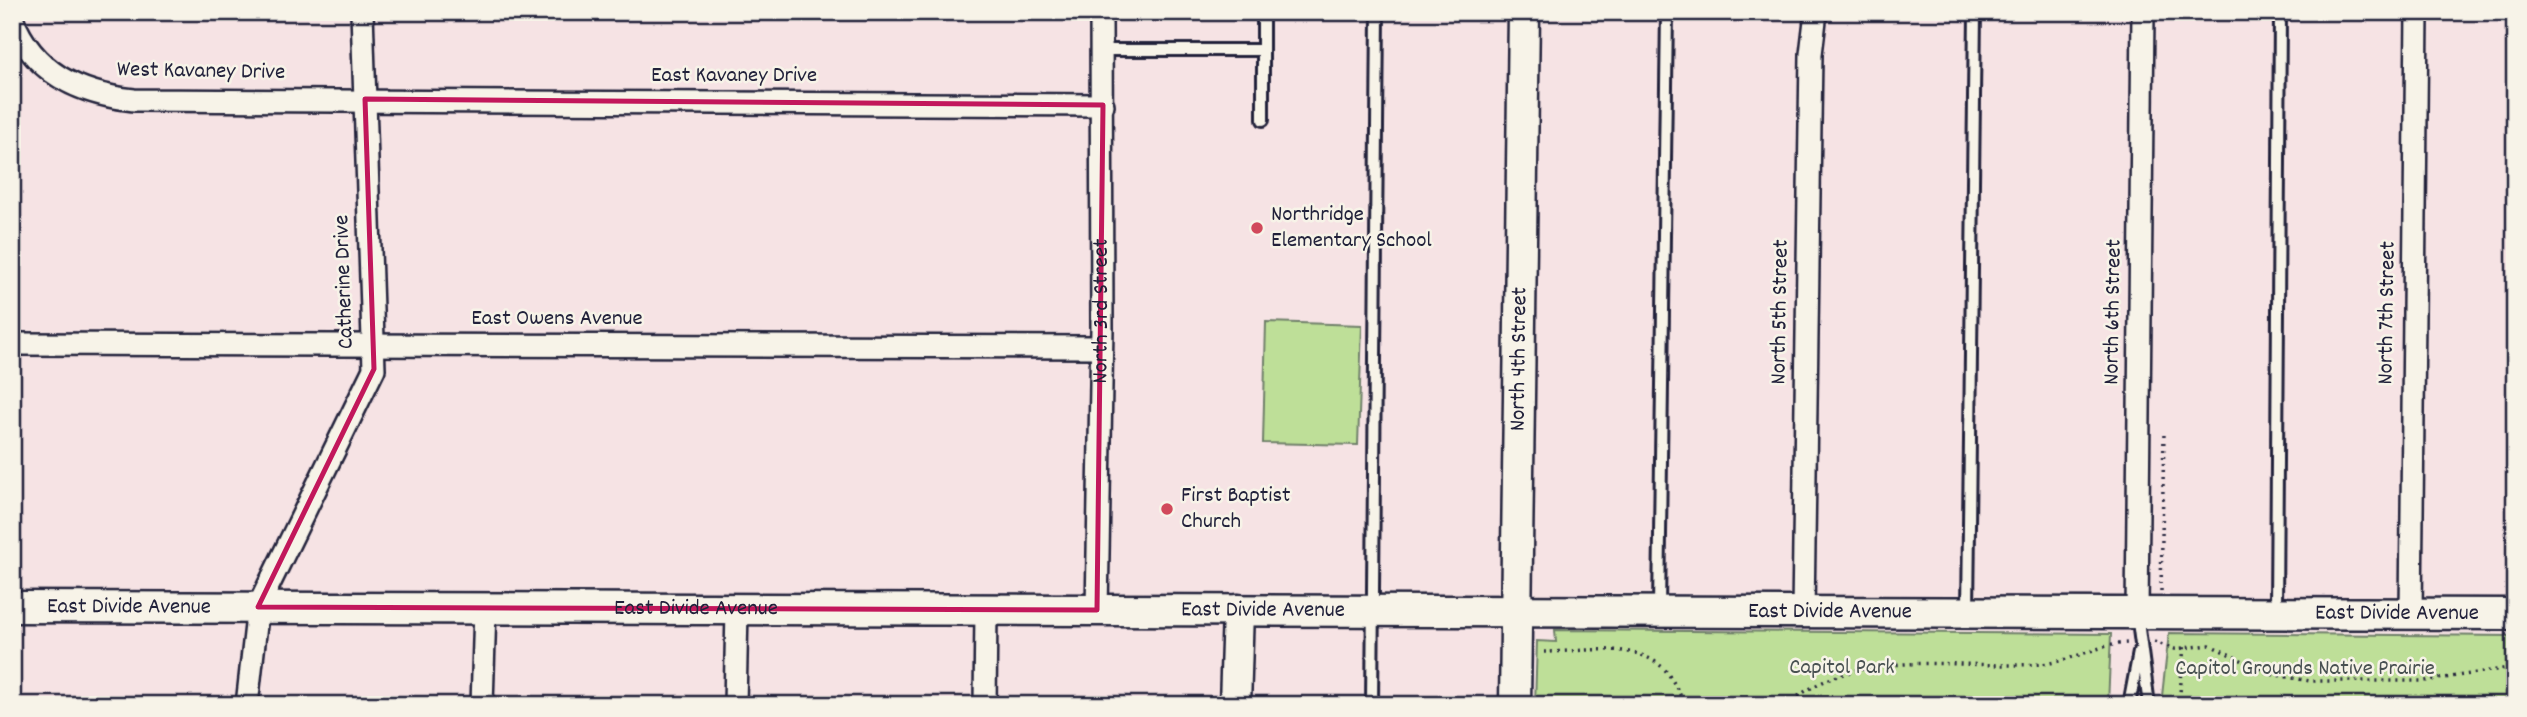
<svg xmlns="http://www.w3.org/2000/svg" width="2527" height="717" viewBox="0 0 2527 717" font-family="Dekko,sans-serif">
	<rect width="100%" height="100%" fill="#f6e3e4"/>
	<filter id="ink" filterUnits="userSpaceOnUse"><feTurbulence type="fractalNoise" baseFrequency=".0143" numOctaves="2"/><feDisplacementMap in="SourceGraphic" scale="14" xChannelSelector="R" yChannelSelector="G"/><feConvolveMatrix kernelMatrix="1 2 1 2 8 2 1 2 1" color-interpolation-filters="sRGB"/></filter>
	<g filter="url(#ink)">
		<path fill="#bedf98" stroke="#70806a" stroke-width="2" d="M1266 322 1362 325 1358 445 1263 443Z
			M1555 630 2111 634 2108 705H1535L1537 641 1556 642Z
			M2169 633 2515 636V705H2161Z"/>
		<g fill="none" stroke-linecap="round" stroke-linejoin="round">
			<g stroke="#22223b" stroke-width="16">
				<path id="lane" d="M1103 50H1263V12
					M1263 120V50
					M1659 609 1667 12
					M1968 611 1975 12
					M2276 611 2280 12
					M2137 614 2149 705
					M1372 705 1378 12
					M2129 705 2139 652"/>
			</g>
			<g stroke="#22223b" stroke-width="26">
				<g id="street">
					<path d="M12 18C33 73 79 94 134 100L1103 105"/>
					<path d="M12 344 1101 347"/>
					<path id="s1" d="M1097 610 1102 328 1101 12"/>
					<path d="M1803 613 1811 54 1816 12"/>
					<path d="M2137 613 2143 12"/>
					<path d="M2411 614 2417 12"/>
					<path d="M247 705 258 607 374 369 362 12"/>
					<path d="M482 705 485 608"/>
					<path d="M735 705 737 609"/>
					<path d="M985 705 986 610"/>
				</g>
			</g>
			<g stroke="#22223b" stroke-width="35">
				<g id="secondary">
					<path id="s2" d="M12 607 2515 614"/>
					<path d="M1235 705 1238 610"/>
					<path id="s3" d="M1515 705 1524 12"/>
				</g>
			</g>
			<path stroke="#22223b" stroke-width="3.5" stroke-dasharray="2 5" stroke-linecap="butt" d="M2161 591 2164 433
				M2154 642 2175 649 2210 645 2270 674 2310 681H2425L2515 667
				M1544 652C1581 652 1639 640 1666 671 1674 681 1679 694 1686 705
				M1787 705C1858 644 1954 670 2041 664 2071 662 2097 644 2129 643
				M2179 705 2184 646"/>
			<use href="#lane" stroke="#f7f3e8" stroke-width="10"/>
			<use href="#street" stroke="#f7f3e8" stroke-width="21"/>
			<use href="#secondary" stroke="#f7f3e8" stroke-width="30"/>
		</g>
	</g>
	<path fill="none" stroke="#c2185b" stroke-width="5" stroke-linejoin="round" d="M365 99 1103 105 1097 610 258 607 374 369Z"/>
	<g fill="#d1495b" stroke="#f7f3e8" stroke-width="2.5">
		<circle cx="1257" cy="228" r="7"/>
		<circle cx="1167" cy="509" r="7"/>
	</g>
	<g text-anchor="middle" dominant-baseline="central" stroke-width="5" stroke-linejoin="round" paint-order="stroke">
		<g font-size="23" fill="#22223b" stroke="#f7f3e8">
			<text transform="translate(201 72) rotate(1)">West Kavaney Drive</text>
			<text x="734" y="76">East Kavaney Drive</text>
			<text transform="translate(345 282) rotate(-92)">Catherine Drive</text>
			<text stroke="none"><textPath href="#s1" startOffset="299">North 3rd Street</textPath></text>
			<text transform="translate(1781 312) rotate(-89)">North 5th Street</text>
			<text transform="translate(2114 312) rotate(-89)">North 6th Street</text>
			<text transform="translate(2388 313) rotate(-89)">North 7th Street</text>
			<text x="557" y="319">East Owens Avenue</text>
			<text stroke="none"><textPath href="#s3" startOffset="346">North 4th Street</textPath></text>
			<text stroke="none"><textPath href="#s2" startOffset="117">East Divide Avenue</textPath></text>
			<text stroke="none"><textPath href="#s2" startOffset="684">East Divide Avenue</textPath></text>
			<text stroke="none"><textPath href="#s2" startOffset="1251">East Divide Avenue</textPath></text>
			<text stroke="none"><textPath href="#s2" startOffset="1818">East Divide Avenue</textPath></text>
			<text stroke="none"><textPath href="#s2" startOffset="2385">East Divide Avenue</textPath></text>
		</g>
		<g font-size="23" fill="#22223b" stroke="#f7f3e8" text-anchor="start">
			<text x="1271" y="215">Northridge<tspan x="1271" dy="26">Elementary School</tspan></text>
			<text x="1181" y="496">First Baptist<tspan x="1181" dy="26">Church</tspan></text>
		</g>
		<g font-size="23" fill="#495152" stroke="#f7f3e8">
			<text x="1842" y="668">Capitol Park</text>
			<text x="2305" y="669">Capitol Grounds Native Prairie</text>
		</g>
	</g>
	<rect width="2527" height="717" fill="none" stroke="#f7f3e8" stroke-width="42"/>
	<rect x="21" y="21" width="2485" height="675" fill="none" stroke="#22223b" stroke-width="2.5" filter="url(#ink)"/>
</svg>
